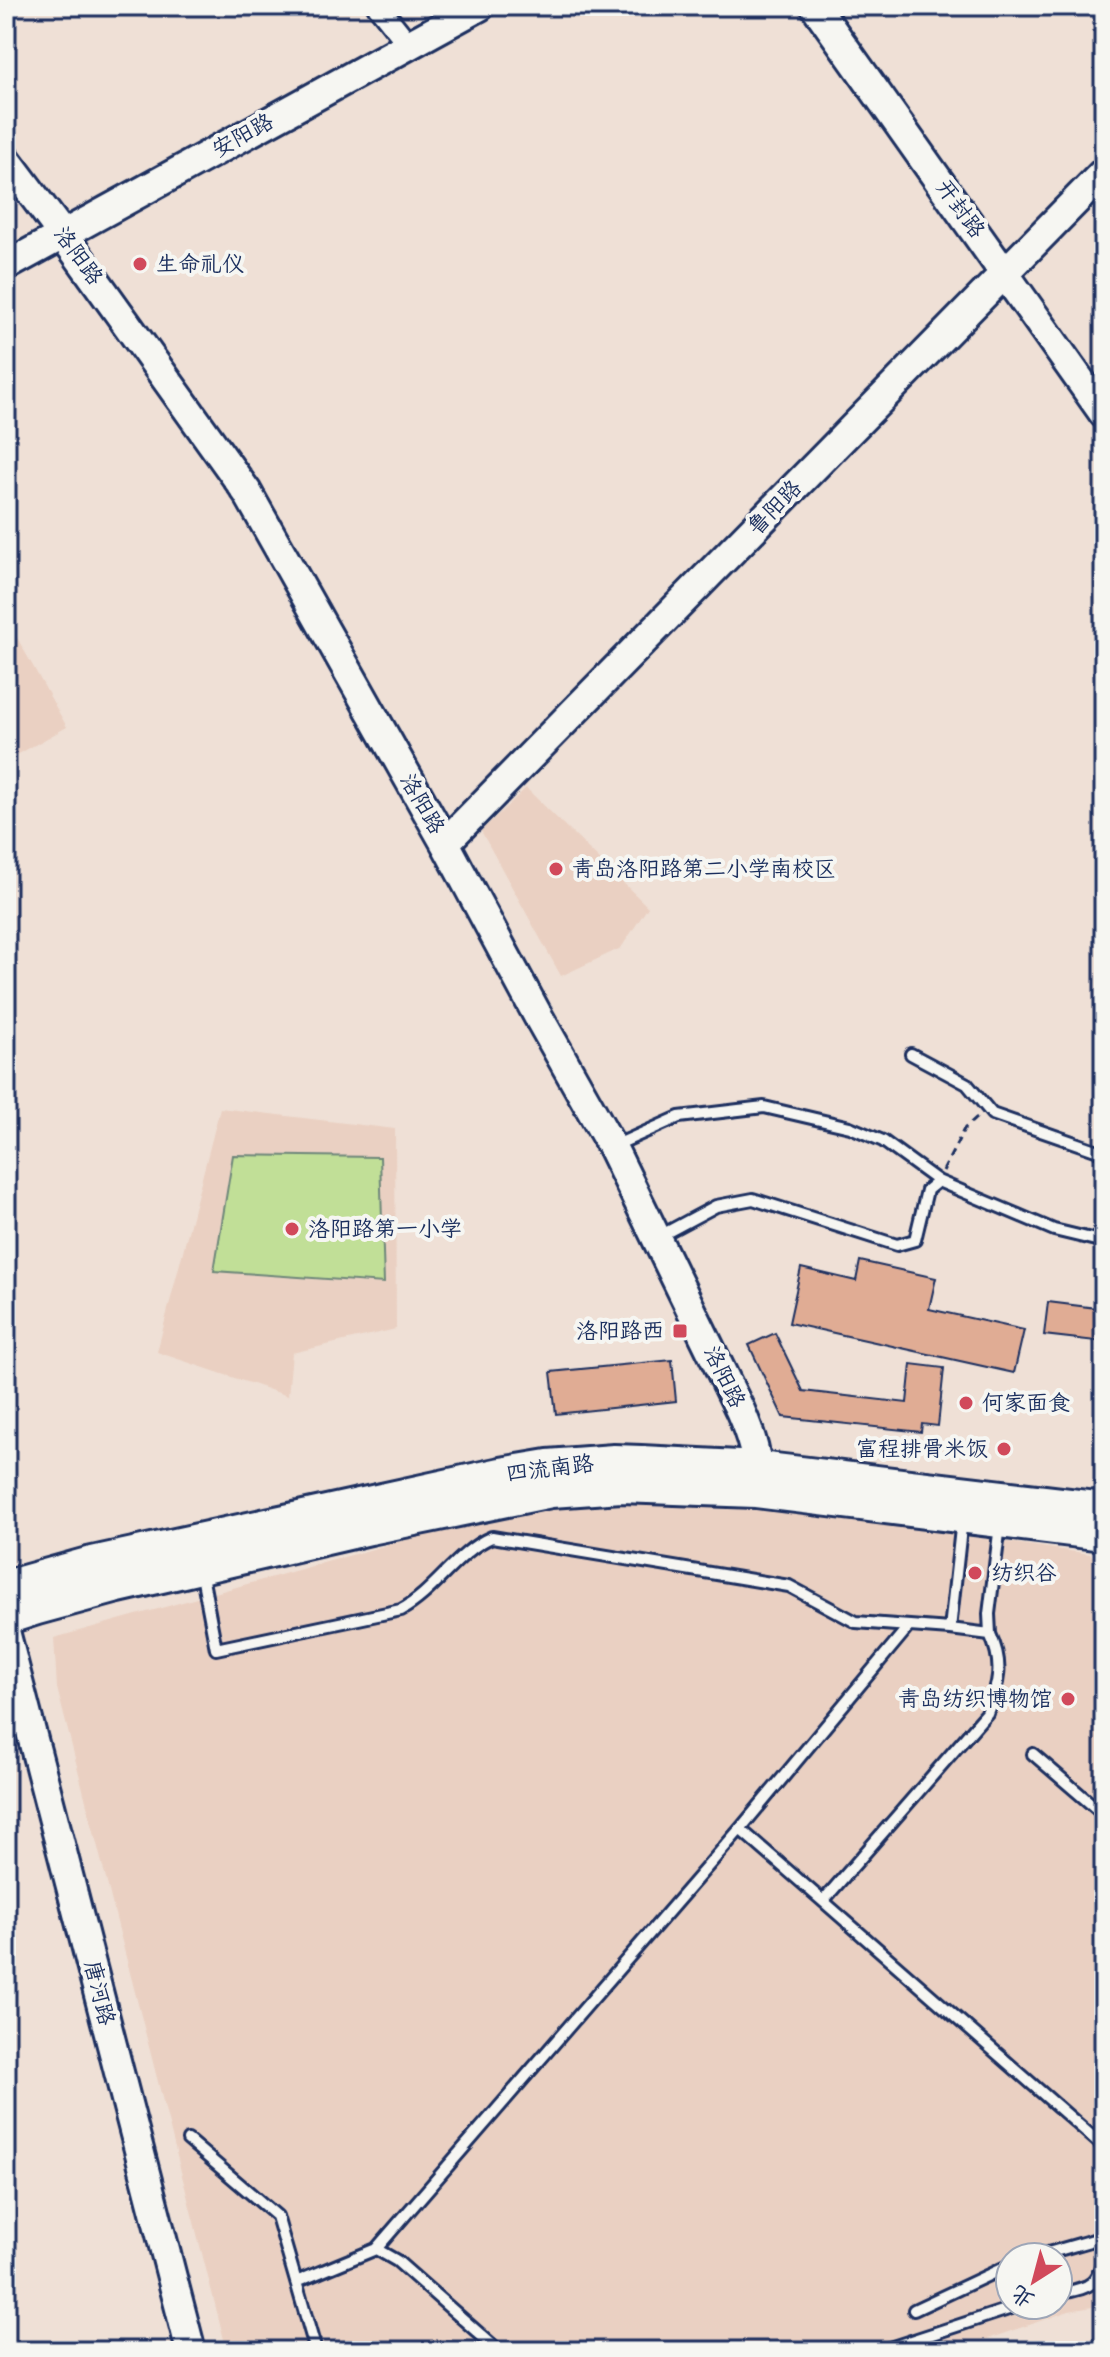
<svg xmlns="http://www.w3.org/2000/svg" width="1110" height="2357" viewBox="0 0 1110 2357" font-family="'Balsamiq Sans','LXGW WenKai TC',sans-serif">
	<rect width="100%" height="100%" fill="#efe0d6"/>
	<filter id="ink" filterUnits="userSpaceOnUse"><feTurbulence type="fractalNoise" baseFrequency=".0125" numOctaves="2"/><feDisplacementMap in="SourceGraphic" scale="16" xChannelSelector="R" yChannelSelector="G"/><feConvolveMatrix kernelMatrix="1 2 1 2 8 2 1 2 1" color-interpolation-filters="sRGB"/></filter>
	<g filter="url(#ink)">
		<path fill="#ead0c2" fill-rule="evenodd" d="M6 618 67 727 6 761Z
			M526 788 648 907 621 948 561 976 481 831Z
			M220 1108 395 1129 396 1329 292 1353 288 1396 157 1352Z
			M713 1499 1090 1554 1104 1566V2305L1069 2311 953 2351H227L57 1688 54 1638 505 1512ZM1010 2257H1058V2305H1010Z"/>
		<path fill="#c1df97" stroke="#6e877a" stroke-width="2" d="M233 1155 380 1157 384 1283 214 1271Z"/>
		<path fill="#e0ac94" stroke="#1b2f5e" stroke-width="2" d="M860 1261 936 1278 929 1309 1024 1330 1014 1373 789 1323 801 1268 856 1281Z
			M1048 1302 1104 1309V1342L1044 1335Z
			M775 1333 803 1391 907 1403 911 1364 944 1368 938 1426 922 1424 921 1432 783 1417 749 1345Z
			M672 1360 676 1401 556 1414 551 1372Z"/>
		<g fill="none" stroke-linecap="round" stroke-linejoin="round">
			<g stroke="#1b2f5e" stroke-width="16">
				<path id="lane" d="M911 1054 967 1084 992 1114 1104 1153
					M614 1146 679 1117 764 1107 850 1127 883 1141 938 1181 1054 1230 1104 1242
					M658 1237 716 1206 753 1199 897 1245 915 1240 927 1190 938 1181
					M201 1570 216 1649 401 1610C436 1591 456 1552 492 1537L789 1586 856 1622 950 1629 990 1634C1004 1664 999 1684 987 1713L823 1901 1104 2147
					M950 1629 962 1519
					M990 1634 989 1614 1000 1525
					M1033 1754 1104 1815
					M740 1829 823 1901
					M188 2140 277 2216 316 2351
					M376 2249 397 2261 499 2351
					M1034 2257 1104 2237
					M296 2282 376 2249 740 1829 909 1626
					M1058 2294C1089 2287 1098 2288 1104 2253
					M914 2310 1010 2265
					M880 2351 1021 2305"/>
			</g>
			<g stroke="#1b2f5e" stroke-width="26">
				<path id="street" d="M378 6 409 45"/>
			</g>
			<g stroke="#1b2f5e" stroke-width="34">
				<path id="secondary" d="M815 6 1104 414
					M6 159 63 235 247 492 445 843 538 1016 612 1147 740 1410C751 1435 759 1459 757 1487
					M6 266 480 6
					M445 843 1104 172
					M6 1635 191 2351"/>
			</g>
			<g stroke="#1b2f5e" stroke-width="38">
				<path id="primary" d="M6 1587 88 1564 501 1474 548 1466 614 1461 641 1462 758 1468 1104 1509
					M6 1618 37 1608 114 1587 370 1528 551 1491 621 1486 756 1491 1104 1534"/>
			</g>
			<path stroke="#1b2f5e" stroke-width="3" stroke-dasharray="8 6" stroke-linecap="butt" d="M943 1171 964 1129 977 1117"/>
			<use href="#lane" stroke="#f6f6f2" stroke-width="10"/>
			<use href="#street" stroke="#f6f6f2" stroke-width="20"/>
			<use href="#secondary" stroke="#f6f6f2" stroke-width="28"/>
			<use href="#primary" stroke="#f6f6f2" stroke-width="32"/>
		</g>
	</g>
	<g fill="#d1495b" stroke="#f6f6f2" stroke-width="3">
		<circle cx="140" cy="264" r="8"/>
		<circle cx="556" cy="869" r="8"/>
		<circle cx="292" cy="1229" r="8"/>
		<rect x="672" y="1323" width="16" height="16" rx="4"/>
		<circle cx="966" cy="1403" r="8"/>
		<circle cx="1004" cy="1449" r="8"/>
		<circle cx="975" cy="1573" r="8"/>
		<circle cx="1068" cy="1699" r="8"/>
	</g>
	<g text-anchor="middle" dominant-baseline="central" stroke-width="8" stroke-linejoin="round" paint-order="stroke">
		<g font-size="22" fill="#1b2f5e" stroke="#f6f6f2">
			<text transform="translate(243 136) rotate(-29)">安阳路</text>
			<text transform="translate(960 209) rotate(54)">开封路</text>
			<text transform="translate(78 256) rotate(54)">洛阳路</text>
			<text transform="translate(775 508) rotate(-46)">鲁阳路</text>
			<text transform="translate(422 804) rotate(60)">洛阳路</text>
			<text transform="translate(724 1377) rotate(64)">洛阳路</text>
			<text transform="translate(550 1469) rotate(-7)">四流南路</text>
			<text transform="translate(99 1993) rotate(76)">唐河路</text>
		</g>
		<g font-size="22" fill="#1b2f5e" stroke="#f6f6f2" text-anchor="start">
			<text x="156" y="264">生命礼仪</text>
			<text x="572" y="869">青岛洛阳路第二小学南校区</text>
			<text x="308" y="1229">洛阳路第一小学</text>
			<text x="664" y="1331" text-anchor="end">洛阳路西</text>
			<text x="982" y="1403">何家面食</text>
			<text x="988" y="1449" text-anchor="end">富程排骨米饭</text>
			<text x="991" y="1573">纺织谷</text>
			<text x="1052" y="1699" text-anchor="end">青岛纺织博物馆</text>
		</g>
	</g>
	<rect width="1110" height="2357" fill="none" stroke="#f6f6f2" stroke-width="32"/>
	<rect x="16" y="16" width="1078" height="2325" fill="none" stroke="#1b2f5e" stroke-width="3" filter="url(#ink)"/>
	<g transform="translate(1034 2281) rotate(216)"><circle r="38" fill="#f6f6f2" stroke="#9ea6b7" stroke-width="2"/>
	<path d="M0-6L14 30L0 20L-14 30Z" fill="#d1495b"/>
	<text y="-12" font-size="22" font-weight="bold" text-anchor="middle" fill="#1b2f5e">北</text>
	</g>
</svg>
